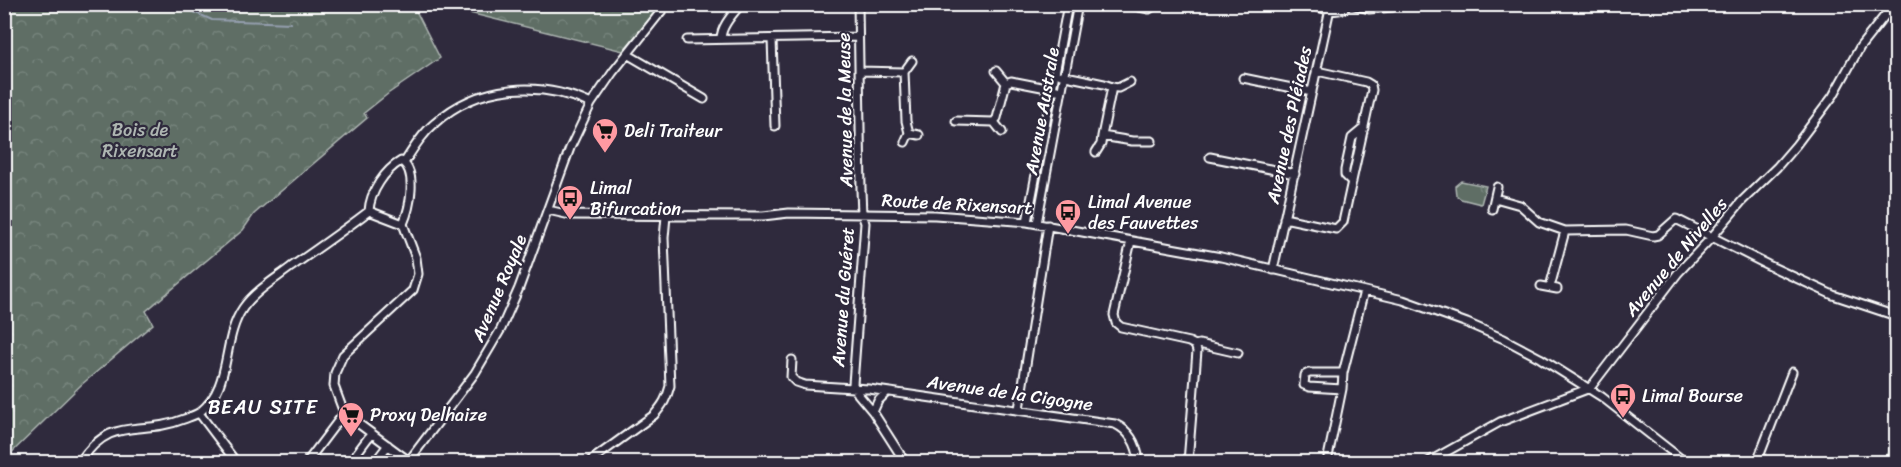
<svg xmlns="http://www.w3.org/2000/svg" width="1901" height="467" viewBox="0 0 1901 467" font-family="Sriracha,sans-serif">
	<defs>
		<pattern id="grass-tufts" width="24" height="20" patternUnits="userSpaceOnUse" patternTransform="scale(1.5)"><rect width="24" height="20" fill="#5e6e65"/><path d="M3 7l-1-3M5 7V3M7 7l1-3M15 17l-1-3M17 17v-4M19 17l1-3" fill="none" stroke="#76847c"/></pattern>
		<pattern id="forest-crowns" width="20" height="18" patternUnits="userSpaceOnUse" patternTransform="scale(1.5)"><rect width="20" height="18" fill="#5e6e65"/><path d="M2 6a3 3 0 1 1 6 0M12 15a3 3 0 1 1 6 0" fill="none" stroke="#76847c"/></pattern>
	</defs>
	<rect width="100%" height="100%" fill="#2f2a3d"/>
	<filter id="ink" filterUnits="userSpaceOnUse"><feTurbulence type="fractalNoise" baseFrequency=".0167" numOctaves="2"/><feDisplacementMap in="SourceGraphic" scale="12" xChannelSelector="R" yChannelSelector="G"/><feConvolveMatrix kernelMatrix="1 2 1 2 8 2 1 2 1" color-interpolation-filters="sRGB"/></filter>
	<g filter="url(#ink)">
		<path fill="url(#grass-tufts)" stroke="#aeb6b2" stroke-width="1.5" d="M1461 181 1486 186 1481 204 1461 199 1456 195 1455 186Z
			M1896 429V462H1884Z"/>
		<path fill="url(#forest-crowns)" stroke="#aeb6b2" stroke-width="1.5" d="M5 4 413 5 440 58 389 93 364 113 367 118 254 214 243 230 146 311 153 324 81 385 5 459Z
			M437 5 661 4V5L623 51Z"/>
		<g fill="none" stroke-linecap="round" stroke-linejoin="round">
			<path stroke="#959faf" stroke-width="2" d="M166 4 183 7 212 20 291 23
				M4 10 17 4"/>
			<g stroke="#fff" stroke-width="11">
				<path id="minor" d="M858 4 861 190 862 214 865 223 853 384 858 394 873 412 905 462
					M1125 4 1149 9 1157 4
					M1306 4C1319 7 1341 17 1348 4
					M1351 4 1369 9 1393 7
					M721 39C721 26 733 14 741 4
					M772 39 775 126
					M687 40 858 37
					M627 54 704 99
					M859 71 904 72 906 121 909 133 905 142
					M996 71 1006 83 1011 81 1057 90
					M904 72 912 61
					M1061 75 1104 84 1112 87 1102 136 1132 141H1152
					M1243 78 1312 92
					M1112 87 1118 88 1130 82
					M956 121 994 122 997 118 1006 83
					M994 122 1002 132
					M909 133 919 135
					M1096 152 1101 144 1102 136
					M1210 157 1295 174
					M404 163C413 149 422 134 435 123 478 84 541 80 591 104
					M1352 182 1345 175V170L1352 138 1364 128
					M1495 198 1520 205 1539 222 1565 231 1626 230 1653 236 1658 235 1676 219 1768 265 1833 295 1896 316
					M1492 209 1497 187
					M548 210 570 215 763 216 789 213 935 215 1027 222 1221 257 1403 300 1467 323 1504 339 1540 358 1602 397 1685 462
					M369 211C370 192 385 170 401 161 418 171 410 208 403 224
					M369 211 403 224
					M1284 218 1336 229 1343 222 1372 90 1371 85 1366 82 1317 71
					M1027 222 1068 4
					M1037 223 1078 4
					M403 224 416 258 418 274 413 290 343 355 335 373 334 386 344 413 409 461
					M1131 241 1114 315 1116 323 1121 327 1189 342 1195 345 1197 351 1188 462
					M1273 270 1331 4
					M1541 286 1557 289
					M1550 287 1565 231
					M1195 345 1199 344 1238 353
					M792 360 791 377 796 382 805 385 869 389 1115 424C1130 431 1137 445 1139 461
					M1342 389 1309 387 1304 385 1305 375 1309 373H1343
					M1019 409 1048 225
					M873 412 878 401 887 392
					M199 413 236 462
					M80 462C111 414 140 437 184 419 189 417 196 415 200 412 233 386 221 340 243 308 255 291 274 280 291 267 317 249 343 231 369 211
					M307 462 344 413
					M350 462 371 434
					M375 462 388 445
					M408 462 475 373 501 329 519 288 570 148 591 104 613 72 667 4
					M589 462 654 415C663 405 667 398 670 386L664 238 666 216
					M1138 462 1139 461 1160 462
					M1327 462 1342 389 1343 373 1364 291
					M1428 462 1500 422 1590 388 1678 273 1711 238 1742 201 1777 167 1796 145 1833 96 1860 47 1894 4
					M1757 462 1792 372"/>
			</g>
			<use href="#minor" stroke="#2f2a3d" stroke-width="7"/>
		</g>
	</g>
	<defs>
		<g id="supermarket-pin" transform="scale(1.35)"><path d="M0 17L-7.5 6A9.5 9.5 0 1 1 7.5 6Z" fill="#ff9aa2" stroke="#2f2a3d"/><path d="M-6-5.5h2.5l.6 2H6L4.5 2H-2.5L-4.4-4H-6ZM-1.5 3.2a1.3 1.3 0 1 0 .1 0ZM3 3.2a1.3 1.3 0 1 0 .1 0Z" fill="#111"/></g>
		<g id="bus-pin" transform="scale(1.35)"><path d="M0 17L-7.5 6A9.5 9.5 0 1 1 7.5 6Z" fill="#ff9aa2" stroke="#2f2a3d"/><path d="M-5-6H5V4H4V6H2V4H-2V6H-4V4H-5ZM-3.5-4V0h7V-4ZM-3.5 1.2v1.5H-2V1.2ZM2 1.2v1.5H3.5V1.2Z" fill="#111"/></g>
	</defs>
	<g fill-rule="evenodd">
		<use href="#supermarket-pin" x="605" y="131"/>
		<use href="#bus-pin" x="570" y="198"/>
		<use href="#bus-pin" x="1068" y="212"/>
		<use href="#bus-pin" x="1623" y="396"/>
		<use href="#supermarket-pin" x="351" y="415"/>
	</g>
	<g text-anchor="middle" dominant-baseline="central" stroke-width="4.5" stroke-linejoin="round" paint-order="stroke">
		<g font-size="18" fill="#fff" stroke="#2f2a3d">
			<text transform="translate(845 110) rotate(-91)">Avenue de la Meuse</text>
			<text transform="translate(1042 111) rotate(-80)">Avenue Australe</text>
			<text transform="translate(1289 125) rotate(-78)">Avenue des Pléiades</text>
			<text transform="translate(957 204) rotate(3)">Route de Rixensart</text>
			<text transform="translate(1676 257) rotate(-50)">Avenue de Nivelles</text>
			<text transform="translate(499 288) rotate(-67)">Avenue Royale</text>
			<text transform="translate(843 297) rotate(-86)">Avenue du Guéret</text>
			<text transform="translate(1010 393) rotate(8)">Avenue de la Cigogne</text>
		</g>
		<g font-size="18" fill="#aeb6b2" stroke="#2f2a3d">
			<text x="140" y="130">Bois de<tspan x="140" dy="21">Rixensart</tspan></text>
		</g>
		<g font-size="18" fill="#fff" stroke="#2f2a3d" text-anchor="start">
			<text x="624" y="131">Deli Traiteur</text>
			<text x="590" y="188">Limal<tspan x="590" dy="21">Bifurcation</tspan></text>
			<text x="1088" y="202">Limal Avenue<tspan x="1088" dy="21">des Fauvettes</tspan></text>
			<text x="1642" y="396">Limal Bourse</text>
			<text x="370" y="415">Proxy Delhaize</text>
		</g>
		<g font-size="20" letter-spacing="1.5" fill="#fff" stroke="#2f2a3d">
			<text x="263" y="407">BEAU SITE</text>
		</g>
	</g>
	<rect width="1901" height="467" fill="none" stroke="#2f2a3d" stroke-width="24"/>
	<rect x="12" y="12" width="1877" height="443" fill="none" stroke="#fff" stroke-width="2" filter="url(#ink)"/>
</svg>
